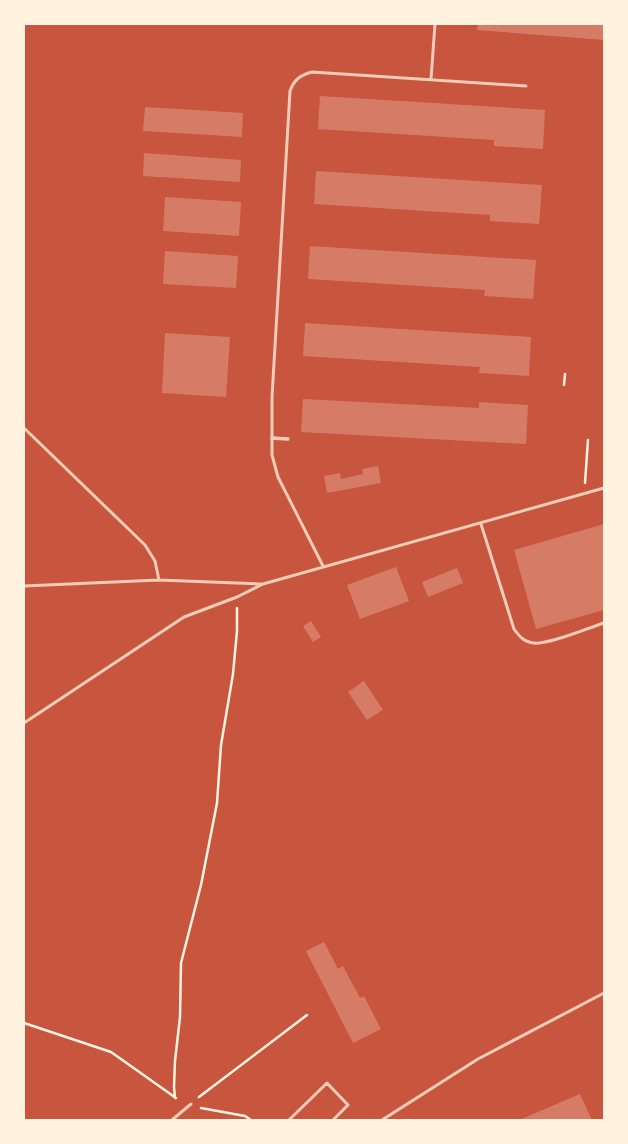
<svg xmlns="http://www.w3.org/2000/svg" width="628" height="1144" viewBox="0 0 628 1144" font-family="Jost,sans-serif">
	<rect width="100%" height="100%" fill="#c8553d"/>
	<path fill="#d67c66" d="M478 24H604V40L477 30Z
		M320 96 545 110 543 149 494 146V140L318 129Z
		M145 107 243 113 242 137 143 131Z
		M144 153 241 160 240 182 143 176Z
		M316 171 542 185 539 224 490 221V215L314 204Z
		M165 197 241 202 239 236 163 231Z
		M310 246 536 260 533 299 484 296 485 290 308 279Z
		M165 251 238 256 236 288 163 284Z
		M305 323 531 337 529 376 479 373 480 367 303 356Z
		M165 333 230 337 226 397 162 393Z
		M303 399 479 408V402L528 405 526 444 301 432Z
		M378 466 381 483 327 493 324 476 340 473 341 479 363 474 362 469Z
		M604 524V610L536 629 514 550Z
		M396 567 409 601 360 619 347 585Z
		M457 568 463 583 428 597 422 582Z
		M311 621 321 637 313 642 303 626Z
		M364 681 383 710 367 720 348 692Z
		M324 942 338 969 343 966 360 998 364 996 381 1029 353 1043 306 951Z
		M580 1094 592 1120H519Z"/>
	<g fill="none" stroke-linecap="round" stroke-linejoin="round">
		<path stroke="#fff3e0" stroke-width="2.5" d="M564 385 565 374
			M585 483 588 440
			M24 1023 111 1052 176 1098
			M199 1097 307 1015
			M175 1098 174 1087 175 1061 180 1017 181 963 201 885 217 803 221 745 233 674 237 631V608
			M201 1108 245 1116 251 1120"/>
		<path stroke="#f1ccb7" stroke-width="3" d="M431 79 435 24
			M24 428 145 545 155 561 159 580
			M481 524 514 629C519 636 524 642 534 643 548 645 588 628 604 623
			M323 566 278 477 272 455V397L290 91C294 80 300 75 312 72L526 86
			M24 586 159 580 261 584
			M24 723 184 617 237 597 263 584 604 488
			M172 1120 191 1104
			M289 1120 327 1083 348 1105 333 1120
			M382 1120 478 1059 604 993"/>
		<path stroke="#f1ccb7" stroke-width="3.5" d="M272 438 288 439"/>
	</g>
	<rect width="628" height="1144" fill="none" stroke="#fff3e0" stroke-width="50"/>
</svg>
